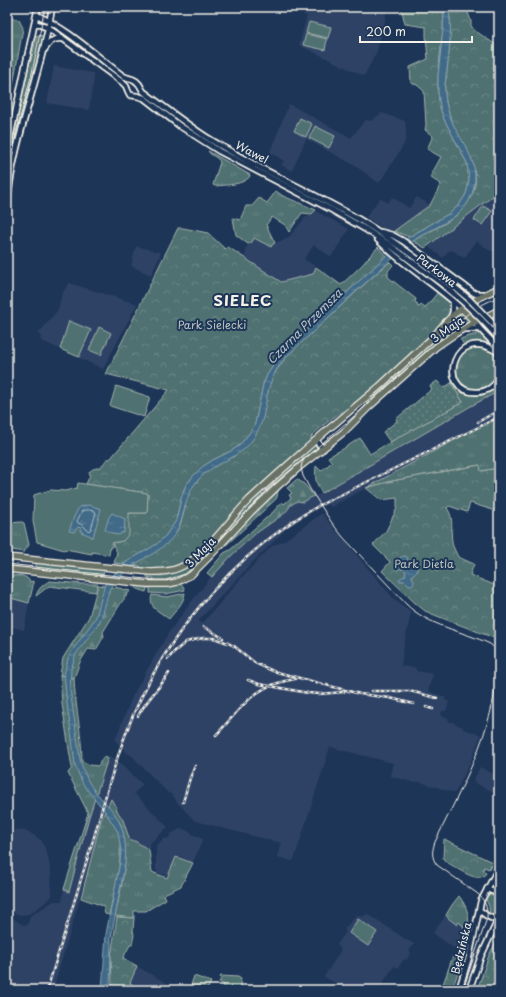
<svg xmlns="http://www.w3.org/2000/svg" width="506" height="997" viewBox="0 0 506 997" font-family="'Playpen Sans',sans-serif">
	<defs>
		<pattern id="grass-tufts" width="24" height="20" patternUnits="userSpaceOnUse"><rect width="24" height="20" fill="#507171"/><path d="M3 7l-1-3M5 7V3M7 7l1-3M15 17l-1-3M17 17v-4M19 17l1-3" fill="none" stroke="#6a8685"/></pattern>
		<pattern id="forest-firs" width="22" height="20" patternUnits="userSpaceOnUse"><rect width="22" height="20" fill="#507171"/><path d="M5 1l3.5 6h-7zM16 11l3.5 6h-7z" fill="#6a8685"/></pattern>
		<pattern id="park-crowns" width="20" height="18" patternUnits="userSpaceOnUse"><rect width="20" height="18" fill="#507171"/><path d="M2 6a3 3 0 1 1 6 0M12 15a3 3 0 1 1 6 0" fill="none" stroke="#6a8685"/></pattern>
		<pattern id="garden-dots" width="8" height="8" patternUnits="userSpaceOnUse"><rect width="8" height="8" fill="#507171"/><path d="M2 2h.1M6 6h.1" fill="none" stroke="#6a8685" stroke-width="1.8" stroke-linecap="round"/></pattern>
		<pattern id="water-ripples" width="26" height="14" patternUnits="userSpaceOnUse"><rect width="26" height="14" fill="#416b88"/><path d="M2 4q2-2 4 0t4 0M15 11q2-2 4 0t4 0" fill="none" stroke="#5d8199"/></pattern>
	</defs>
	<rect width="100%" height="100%" fill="#1d3557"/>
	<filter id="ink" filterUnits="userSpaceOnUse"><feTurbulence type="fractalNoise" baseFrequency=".025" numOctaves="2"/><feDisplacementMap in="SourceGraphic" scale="8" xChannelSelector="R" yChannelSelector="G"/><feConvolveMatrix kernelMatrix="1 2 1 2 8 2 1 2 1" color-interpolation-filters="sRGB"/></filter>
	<g filter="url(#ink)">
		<path fill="#2f4366" d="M305 7H386V17L377 51 364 76 299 45 307 16 303 15Z
			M54 66 93 73 94 78 89 110 47 103Z
			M289 104 351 138 362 124 366 120 371 121 382 113 405 121 406 130V139L403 146 379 183 354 165 306 139 292 171 281 165 284 161 270 152Z
			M493 196 499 197V250L490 251 477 241 464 258 452 250 450 251H448L443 258 427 246Z
			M392 197 409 208 417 197 430 205 394 231 382 228 366 217 380 198 388 203Z
			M316 211 349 229 331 257 314 245 304 259 316 267 313 274 281 282 245 258 246 247H247L248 244 252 242 254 238 271 247 272 245 289 237 306 217 308 216H312Z
			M136 246 161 253 151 275 131 266Z
			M69 283 137 304 103 369 40 340 42 336 38 334 58 310 62 294Z
			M499 391V416L331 507 328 504 318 509 287 528 252 563 198 621 202 624 203 623 242 577 272 546 284 541 322 513 331 525 394 599 411 613 403 649 401 666 416 668V671L433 674 428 691 445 697V700L449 702 446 711H442L441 716 449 718 448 721 455 723V724L463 727V729L481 735 469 765 455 793 417 781 416 783 390 776 393 763 330 747 294 860 291 861 278 857 281 843 195 821 175 800V798L170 793 169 794 131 755 127 753 115 740 133 695 151 663 169 632 192 601 210 578 231 556 255 534 285 513 291 505 297 501 303 502 322 493 471 406Z
			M7 597 29 603 24 630 8 626 7 629Z
			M109 756 118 761 143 785 134 793 168 827 150 843 149 850 135 841H130L123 820 116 809 117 807 111 799 101 820 80 898 53 990H7V914L21 924 27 926 30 916 54 901H62L64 889 69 891 89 817Z
			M480 767 499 777 498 794 473 782Z
			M181 828 192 833V834L203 839 193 862 176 856 167 876 164 874 163 875 159 873 156 870V846L163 839 170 838 169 837 171 834Z
			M17 829 27 831 38 838 42 841 48 857 51 872 52 896 42 905 29 914 21 915 16 914 7 907V835Z
			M368 914 408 941H409L414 944 409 951 411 953 406 960 404 959 398 968 394 966 378 990H350L324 977 341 950 337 945 346 932 344 929 357 915 362 917Z
			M446 915 448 918 457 925 459 922 465 927 464 928 468 932 463 955 433 933Z
			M137 966 138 967 179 990H142L129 983Z"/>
		<path fill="url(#grass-tufts)" stroke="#a2b1ac" d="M7 17 19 20 23 28 7 119Z
			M37 35 43 36 33 79 15 144 7 183V165L28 61H31Z
			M208 151 250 175V176C245 185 225 185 215 186L213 185 220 162C218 157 211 156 208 151Z
			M276 191 283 196 316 210 312 214 302 213 289 232 285 225 272 217 266 225 275 243 272 245 271 247 254 238 252 242 248 244 236 235 233 218 240 220 246 206H252L259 198 267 203Z
			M461 311 463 314 450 326 453 328 466 316 471 322 441 340 368 404 364 403 447 324Z
			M480 332 489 342V345C480 342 473 342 465 346L460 339 476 334Z
			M474 348C484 348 491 350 498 357 505 404 447 395 457 363 460 354 466 350 474 348Z
			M453 382C467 398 485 400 499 383V391L471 406 322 493C315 482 315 478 316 466L321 471 332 462 328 457 343 449 360 438 370 454 419 425 423 424 463 402 451 383Z
			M499 416V468L481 471 479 465 392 481 366 488Z
			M314 444H317L320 448 307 457 267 492 266 488 267 486Z
			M261 492 263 497 192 572 173 581 147 582V580L153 581 154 578 147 577V574L153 575 244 509Z
			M22 522 24 523 29 545 24 552 7 549V523Z
			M36 563 104 570 103 576V577L40 571V569L36 568Z
			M7 576C15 576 26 573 30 582L33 581V586L29 603 7 597Z
			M50 581 82 584H98L96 592 49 586 36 596C38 589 43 584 50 581Z
			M178 584C182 584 184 586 185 590L166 594 150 593V588H147L146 592 135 588V585L161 587Z
			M185 593C184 603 175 611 169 619L154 608C152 605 150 599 152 595L167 597Z
			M60 675 74 678C75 706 82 733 82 761L90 765 98 766 103 757 108 758 89 817 69 892 64 889 88 813 68 773 72 768 70 756 62 704Z
			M111 799 113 802V803L117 807 116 809 123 820 130 841H135L149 850 152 872 167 878 176 857 193 863 181 886 164 894 166 899 146 911H134V918L115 916C121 887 132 850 119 821 116 816 111 811 108 806Z
			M105 811C110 818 115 825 118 832 125 855 114 891 109 915L105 914 103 906 81 898 101 820Z
			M492 894 499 897V912C496 914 494 915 490 915L489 906 485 898 488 895Z
			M459 896C468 908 470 917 468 932L464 928V927L459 922 457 925 448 918 446 915 452 905Z
			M194 976 211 982 207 990H203L191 985Z
			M221 976 238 977 241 979 239 990H225L223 984 219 982 221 979 220 977Z"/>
		<path fill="url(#forest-firs)" stroke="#a2b1ac" d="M297 479 304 484 314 496 303 502 297 501 291 505 285 513 255 534 231 556 212 577 207 573 224 553 230 550 273 512 282 502 284 504 291 498 289 495 292 493 287 488Z
			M277 490 278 491 277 497 276 499 223 548 222 547Z
			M98 585 119 588 130 591 121 603 103 632 104 636 96 650 88 649 80 662 74 678 60 675 63 658 89 617Z"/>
		<path fill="url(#park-crowns)" stroke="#a2b1ac" d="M399 7H442L444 14 443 29 438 76V92L440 107 444 119 467 163 469 180 467 191 465 196 459 205 450 213 409 237 394 231 430 205 441 184 434 180 430 177 441 157 427 149 433 136 425 130 426 125 424 91 417 85 411 83 410 67 428 59 426 36V27L405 24 402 11Z
			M448 7H466L471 21V26L477 32 499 47V197L493 196 425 248 413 241C428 232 445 225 458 214 468 205 478 188 475 174 474 167 471 157 467 151 457 133 447 116 445 95 444 87 446 79 447 71 449 51 453 26 448 7Z
			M178 228H183L208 233 225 249 228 247 281 282 313 274 316 267 341 285 361 266 378 247 386 256 281 354 267 375 263 385 255 424 251 431 239 446 231 451 213 460 202 467 194 475 186 485 181 498 176 521 166 535 157 544 124 564 114 563 117 552 112 543 123 541 129 513H147L148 494 147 493 86 484 90 475 89 472 93 469 101 467 107 459H110L169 390 106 374Z
			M390 262 393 265 388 271V277L416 299 415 302 418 304 417 306 419 307 421 305 425 308 438 292C447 300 455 304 448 317L389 375 354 406 353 405C337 414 324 424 311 437L312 440 309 443 198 553 185 563 169 569 143 570 140 566 134 565 168 542 179 528 183 516 187 498 193 486 200 478 207 471 219 463 233 457 250 443 268 392 270 382 276 371 287 356 369 280Z
			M480 465 481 471 499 468V512L470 503 467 512 449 506 447 508C455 519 450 530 452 541 452 546 456 552 458 557L474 564 470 575 499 587V640L437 616 425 611 414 602 382 571 390 562 373 545 386 531 397 508V498L381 500 366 488 392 481Z
			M444 839 492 862 489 869 484 867 483 871 486 873C479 886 454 866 445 861L443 858Z
			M117 917 134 918 133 930 134 935 132 945H130L123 958 137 966 130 983 142 990H111L112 985 111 956Z
			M499 936V990H477L489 955Z
			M453 956 461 963 452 990H441Z"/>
		<path fill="url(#garden-dots)" stroke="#a2b1ac" d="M437 381 444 388 451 383 463 402 390 442 383 432 397 421 396 419 432 389 430 386Z"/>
		<path fill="#507171" stroke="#a2b1ac" d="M309 22 331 27 328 38 306 33Z
			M306 34 327 39 325 50 303 45Z
			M300 118 312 124 306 137 294 131Z
			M315 126 335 136 329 148 309 138Z
			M483 206 492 211 482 225 474 220Z
			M69 321 91 330 79 357 60 349Z
			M99 327 111 333 101 355 89 350Z
			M116 386 150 397 144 417 110 406Z
			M78 483 147 493 148 495 147 513H129V534L123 541 112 543V547H110L109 555 92 552V554L65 549 64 550 37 542 33 521 34 495 50 490 66 491 77 488Z
			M358 919 377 932 368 946 349 933Z"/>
		<path fill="url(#water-ripples)" stroke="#89a1ae" d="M442 7H448C453 26 449 51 447 70 446 78 444 86 445 94 446 106 449 116 454 126 462 141 475 158 475 176 475 188 471 200 463 209 449 224 428 229 412 242 402 250 392 259 382 268 350 296 319 327 287 356 280 364 274 372 271 382 266 394 266 408 262 421 260 428 255 436 251 442 238 459 216 462 201 477 195 482 191 489 188 497 182 511 184 522 173 537 163 550 147 556 134 565 125 571 117 580 110 588L102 616 99 623 76 654 71 669 70 689 80 759C83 770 87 781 94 790 102 800 113 809 119 821 126 836 127 853 124 869L111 938 110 990H102L106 934 120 862 121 851 118 832 104 810 85 787 82 782 75 765 72 739 67 704 65 683 64 675 68 659 72 651 92 623 96 617 105 584 114 574 128 561 157 544 166 535 176 521 181 499 186 485 194 475 202 467 213 460 231 451 239 446 251 431 255 424 263 385 267 375 281 354 386 256 409 237 450 213 459 205 465 196 467 191 469 180 467 163 444 119 440 107 438 92V76L443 29 444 14Z
			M89 505 101 509 93 537H91V536L81 532V528L78 527 74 532 69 531 74 517 79 507Z
			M112 513 125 519 124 533H123L122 532 121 533V534L117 535 105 530 109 517Z
			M405 556 407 557 408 561 409 562 415 561 418 563 417 571 412 575V577L414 581 413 585H409L405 581H400L399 579 405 576 406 572 403 569H397C395 562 398 557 405 556Z"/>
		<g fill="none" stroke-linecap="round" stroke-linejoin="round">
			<path stroke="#acbbc2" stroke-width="1" d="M89 510 95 511 96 513 91 529 89 531 86 529 83 525 78 523 77 521 82 511Z"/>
			<g stroke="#f4f1e8" stroke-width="8">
				<path id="minor" d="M37 15C69 30 95 55 123 76 128 79 134 78 137 82 141 85 141 89 144 92 166 108 187 125 211 140 258 169 310 191 358 219 389 237 417 259 446 280
					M35 23 48 28 54 32 122 82 126 86 128 91 130 95 137 96 144 98 180 126 219 151 332 210 365 229 391 246 442 284
					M44 50C50 42 52 38 63 39
					M7 152 38 7
					M7 208C12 139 42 75 52 7
					M381 232 392 235 403 241 474 293 477 294H486
					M378 240C404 266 435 284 462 309
					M451 317 453 312V301
					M475 322C481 333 493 339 499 351
					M463 329H479
					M499 353C453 321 435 393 477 392 487 392 495 386 499 378
					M316 440 323 449
					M487 889 499 894
					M479 910 487 916 498 921
					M459 990 469 957 481 901 499 867
					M469 990 481 956 499 918"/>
			</g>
			<g stroke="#f4f1e8" stroke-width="8">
				<path id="major" d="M462 309 475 322
					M7 557 151 572C165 572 176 571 188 563 211 548 229 520 249 500 266 484 283 469 300 454 313 443 324 432 337 422 352 409 366 398 381 385 398 369 415 354 432 338 438 332 442 325 448 320 462 306 481 296 499 288
					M7 569 147 584H168L177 582 191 575 209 557 251 512 278 486 302 465 345 431 369 407 436 347 455 334 475 322 499 310"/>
			</g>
			<use href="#minor" stroke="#1d3557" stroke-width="4.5"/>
			<use href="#major" stroke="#697266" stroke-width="5.5"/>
			<path stroke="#f4f1e8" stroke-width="1" d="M7 179 16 133 32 73 45 7
				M305 458 302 463 301 468 303 476 310 489 332 523 343 537 406 604C428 626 463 631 490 644L496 649 499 656
				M7 564 156 580H166L179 576 185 574 194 567 268 489 366 406 464 317C475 308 486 302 499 297
				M463 990 487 918C488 908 485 901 478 894L437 865C431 857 432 851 435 842 454 803 476 763 488 721 494 702 496 682 499 664"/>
			<g stroke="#f4f1e8" stroke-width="2.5">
				<path id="rail" d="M478 422 499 410
					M204 627 223 638
					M168 659 174 652 186 642 194 640 203 638H214L228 643 234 646 255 663 273 671 360 694 390 698 414 704
					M248 680 259 684 308 693 319 694 344 692
					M372 691H410L437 698
					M426 707 433 709
					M138 716C146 700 160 688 169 673
					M216 735C230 721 241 704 257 693 268 685 282 681 295 679
					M183 802 190 778 195 766
					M47 990C63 939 78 888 94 837 106 795 117 753 134 713 167 637 223 569 292 522 300 516 309 512 318 506L499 417"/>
			</g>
			<use href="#rail" stroke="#1d3557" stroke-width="1" stroke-dasharray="3" stroke-linecap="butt"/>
			<g stroke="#f4f1e8" stroke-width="8" stroke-linecap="butt">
				<path id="minor-bridge" d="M446 280 470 300 499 330
					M442 284C463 301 482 318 499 339"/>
			</g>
			<use href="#minor-bridge" stroke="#1d3557" stroke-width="4.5"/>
		</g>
	</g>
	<g text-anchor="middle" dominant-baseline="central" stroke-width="4" stroke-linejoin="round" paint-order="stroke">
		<g font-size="11" fill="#f4f1e8" stroke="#1d3557">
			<text transform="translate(252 152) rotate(28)">Wawel</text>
			<text transform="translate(437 270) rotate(37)">Parkowa</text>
			<text transform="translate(447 329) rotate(-34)">3 Maja</text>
			<text transform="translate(200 552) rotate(-45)">3 Maja</text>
			<text transform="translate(461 948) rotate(-76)">Będzińska</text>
		</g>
		<g font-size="11" fill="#bbc4be" stroke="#1d3557">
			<text x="212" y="324">Park Sielecki</text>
			<text x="424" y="563">Park Dietla</text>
		</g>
		<g font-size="12" font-style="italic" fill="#b5c2c6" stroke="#1d3557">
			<text transform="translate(304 326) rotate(-45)">Czarna Przemsza</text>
		</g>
		<g font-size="15" font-weight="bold" letter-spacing="1" fill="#f4f1e8" stroke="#1d3557">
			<text x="243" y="299">SIELEC</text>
		</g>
	</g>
	<rect width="506" height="997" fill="none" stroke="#1d3557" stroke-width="24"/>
	<rect x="12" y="12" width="482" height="973" fill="none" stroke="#f4f1e8" stroke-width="1.5" filter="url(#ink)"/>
	<path d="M360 36v6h112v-6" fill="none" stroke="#f4f1e8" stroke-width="2"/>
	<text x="366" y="36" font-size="12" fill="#f4f1e8" stroke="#1d3557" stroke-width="3" paint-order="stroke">200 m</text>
</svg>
